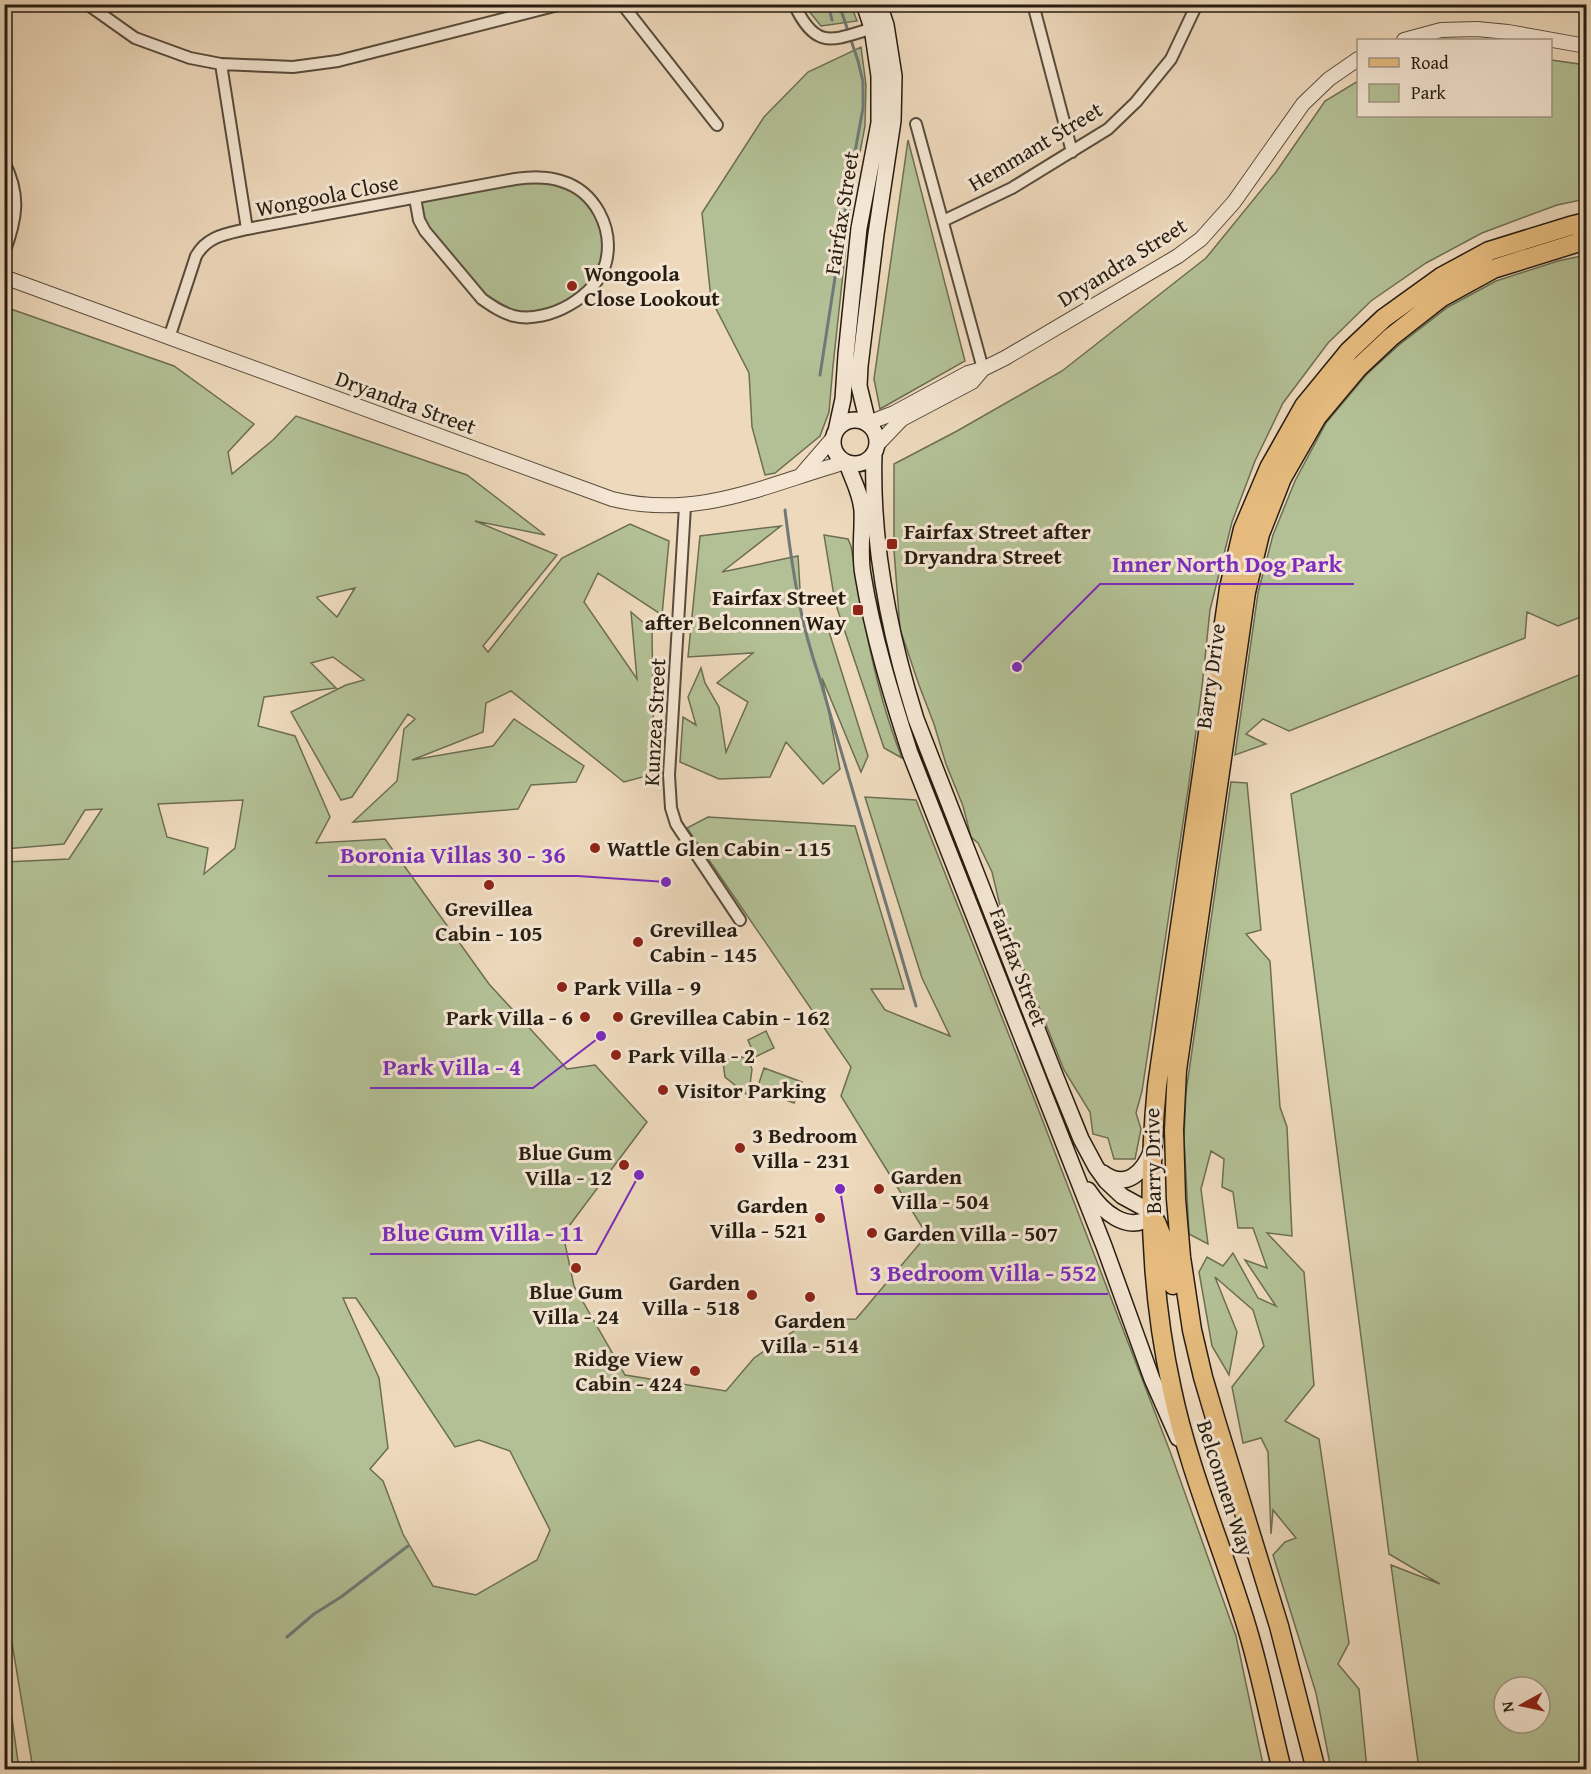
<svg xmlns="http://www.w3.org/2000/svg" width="1591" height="1774" viewBox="0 0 1591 1774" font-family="'Gentium Book Plus',serif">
	<rect width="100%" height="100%" fill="#eed9bc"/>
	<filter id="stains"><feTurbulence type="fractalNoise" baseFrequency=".00333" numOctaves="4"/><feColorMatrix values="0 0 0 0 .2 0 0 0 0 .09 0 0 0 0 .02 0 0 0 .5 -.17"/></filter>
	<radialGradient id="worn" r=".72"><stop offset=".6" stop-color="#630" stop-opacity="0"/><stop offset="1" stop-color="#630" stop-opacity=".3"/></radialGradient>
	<path fill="#b3c095" stroke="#6c6e53" stroke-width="1.5" fill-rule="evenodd" d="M804 5H851L857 21 821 26Z
		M861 47 866 85 865 126 851 199 833 366 829 412 820 436 775 473 765 475 752 427 749 373 711 299 702 213 764 117 808 72Z
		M1551 60 1586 65V199L1557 205 1482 233 1426 263 1371 301 1328 343 1283 403 1255 461 1232 522 1210 610 1202 687 1188 790 1142 1091 1136 1113 1141 1129 1135 1159H1114L1108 1138 1093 1134 1090 1112 1064 1070 1002 914 992 872 978 843 971 837 963 806 946 764 934 724 919 685 900 629 894 550V464L957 431 1062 371 1206 258 1276 172 1325 101 1358 81V116H1550Z
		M908 140 965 361 880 409 874 379Z
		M550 178 594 204 608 247 589 291 542 316 492 307 425 231 415 198Z
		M1586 255V615L1558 626 1527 612 1525 638 1289 731 1263 719 1246 734 1266 744 1235 755 1258 593 1273 535 1295 481 1326 423 1367 374 1399 345 1448 307 1496 281 1558 261Z
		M5 307 174 366 254 424 228 452 232 474 273 440 296 416 467 475 545 535 475 521 557 555 483 646 488 652 562 558 630 524 669 541 662 615 598 573 584 602 637 679 631 612 652 630 654 774 624 782 511 691 486 703 483 732 412 760 493 746 514 719 584 766 576 782 531 785 518 809 353 822 397 781 404 729 415 719 408 714 352 797 341 800 291 712 346 685 364 680 333 657 311 663 336 688 264 697 258 726 295 736 330 817 316 843 385 839 489 984 567 1069 595 1065 647 1122 563 1234 574 1286 625 1375 726 1391 754 1358 810 1320 856 1319 927 1235 841 1096 851 1067 687 828 708 817 855 826 904 989H871L885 1010 950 1036 922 978 865 797 916 800 1037 1106 1171 1454 1236 1636 1264 1769H33L4 1595 5 862 69 859 102 809 85 810 64 844 5 849ZM355 588 337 617 317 598V597ZM243 800 235 848 204 874 208 848 167 837 158 804ZM343 1298H356L455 1447 479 1440 510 1451 550 1530 537 1560 476 1595 433 1586 403 1534 383 1481 370 1469 388 1448 379 1378Z
		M781 526 722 572 798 556 802 622H826L868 756 861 772 822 678 840 769 823 784 786 742 770 777 719 779 680 762 683 717 696 725 688 697 701 668 705 683 719 707 726 752 748 702 717 683 753 653 688 657 700 536Z
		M824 535 848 539 851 546C863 618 875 690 902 758L884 748 835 602Z
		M1586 672V1769H1419L1391 1565 1440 1584 1389 1554 1291 794ZM1504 1687H1540V1723H1504Z
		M1231 782 1247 783 1261 930 1246 934 1270 961 1280 1107 1287 1127 1292 1236 1267 1233 1304 1272 1314 1385 1285 1421 1319 1439 1349 1643 1338 1664 1359 1689 1367 1769H1331L1316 1693 1273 1555 1285 1542 1296 1538 1273 1510 1271 1534 1268 1452 1261 1438 1243 1443 1232 1387 1264 1346 1253 1310 1215 1277 1237 1332 1229 1375 1212 1346 1199 1272 1207 1257 1223 1266 1233 1253 1258 1298 1276 1306 1245 1260 1267 1268 1253 1228H1238L1233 1192 1222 1187 1224 1159 1211 1151 1201 1189 1208 1244 1189 1234 1184 1138 1186 1092Z
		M766 1031 774 1048 755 1057 748 1040Z
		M733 1057H742L748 1060 752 1069 750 1085 752 1093 750 1097 725 1077 723 1062Z
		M764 1068 802 1082 794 1103 757 1089Z
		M4 1694 11 1711 19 1769H5Z"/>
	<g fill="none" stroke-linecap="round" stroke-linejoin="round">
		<path stroke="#707978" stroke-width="3" d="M828 4 832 20
			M820 375 851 174 863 108V82L858 61 839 4
			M785 510C792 567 800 622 819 676L916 1006
			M287 1637 314 1614 341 1597 408 1546"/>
		<g stroke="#584c3c" stroke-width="14">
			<path id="minor" d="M87 4 135 38 190 58 221 64 293 67 338 61 562 4
				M622 4 717 125
				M794 4C817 53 834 39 877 27
				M1033 4 1072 152
				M221 64 247 229
				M916 124 983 369
				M4 162C21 195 17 219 4 253
				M943 221 1012 188 1108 129 1136 102 1171 59 1197 4
				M169 338 196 256C207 236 226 234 247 229L515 179C531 177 546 176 561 181 595 191 614 228 606 262 598 296 548 324 514 316 502 313 492 306 482 299L425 231 419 220 415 198
				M685 506 669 775 671 808 676 824 740 920"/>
		</g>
		<g stroke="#584c3c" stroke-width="16">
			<path id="tertiary" d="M1404 40 1441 30 1477 29 1508 32 1586 46
				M4 277 612 499C698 520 765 485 846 462
				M868 423 894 413 968 373 983 369 1005 358 1178 256 1201 239 1234 202 1303 104 1329 79 1358 59
				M878 444 902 419 972 382 983 369
				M801 475 833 438"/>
		</g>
		<g stroke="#261d11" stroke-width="18">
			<path id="secondary" d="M833 442a22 22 0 1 1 44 0a22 22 0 1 1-44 0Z
				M868 423 859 386 860 366 876 234 893 121 894 76 886 25 879 4
				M836 431 843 399 846 355 859 228 879 123V76L872 28 864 4
				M874 454C871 544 889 633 916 719L1055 1075 1081 1139 1096 1167 1106 1181 1122 1196 1144 1208 1152 1216C1127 1235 1101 1210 1088 1190
				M847 463C852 479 861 493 862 511 863 532 859 553 863 575 873 636 891 694 910 753L1104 1246 1152 1379 1178 1438
				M1103 1173C1126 1190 1143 1173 1152 1150"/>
		</g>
		<g stroke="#261d11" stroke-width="21">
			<path id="primary" d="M1156 1222 1165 1244 1173 1285
				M1282 1770C1270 1723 1261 1674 1247 1628 1223 1548 1189 1471 1172 1390 1150 1290 1147 1188 1157 1086L1229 588 1243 529 1269 468 1304 406 1349 351 1384 318 1441 277 1489 251 1570 226 1586 222
				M1316 1770 1279 1626 1216 1421 1203 1377 1192 1330 1181 1257 1176 1199 1174 1130 1177 1070 1246 592 1260 534 1282 478 1317 417 1358 368 1391 337 1442 297 1493 269 1586 240"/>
		</g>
		<use href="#minor" stroke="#f4e6d3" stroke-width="10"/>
		<use href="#tertiary" stroke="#f4e6d3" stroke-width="14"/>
		<use href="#secondary" stroke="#f4e6d3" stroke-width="15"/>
		<use href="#primary" stroke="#e7bc7e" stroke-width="18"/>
	</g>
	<g fill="#8f2418" stroke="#f4e6d3" stroke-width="2">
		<circle cx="572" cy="286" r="6"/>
		<rect x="886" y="538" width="12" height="12" rx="3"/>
		<rect x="852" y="604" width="12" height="12" rx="3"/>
		<circle cx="595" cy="848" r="6"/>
		<circle cx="489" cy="885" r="6"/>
		<circle cx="638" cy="942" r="6"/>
		<circle cx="562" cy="987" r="6"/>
		<circle cx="585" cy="1017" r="6"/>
		<circle cx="618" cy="1017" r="6"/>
		<circle cx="616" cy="1055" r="6"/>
		<circle cx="663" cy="1090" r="6"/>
		<circle cx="740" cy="1148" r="6"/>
		<circle cx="624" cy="1165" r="6"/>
		<circle cx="879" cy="1189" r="6"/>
		<circle cx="820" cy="1218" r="6"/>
		<circle cx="872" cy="1233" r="6"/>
		<circle cx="576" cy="1268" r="6"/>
		<circle cx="752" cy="1295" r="6"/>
		<circle cx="810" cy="1297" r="6"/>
		<circle cx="695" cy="1371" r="6"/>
	</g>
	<g text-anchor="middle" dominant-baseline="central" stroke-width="6" stroke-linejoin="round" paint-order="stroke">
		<g font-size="22" fill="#261d11" stroke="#f4e6d3">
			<text transform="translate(1035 146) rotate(-31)">Hemmant Street</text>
			<text transform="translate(327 195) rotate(-11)">Wongoola Close</text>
			<text transform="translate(841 213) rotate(-81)">Fairfax Street</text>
			<text transform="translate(1122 262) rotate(-32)">Dryandra Street</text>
			<text transform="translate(406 402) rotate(20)">Dryandra Street</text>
			<text transform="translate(1210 676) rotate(-82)">Barry Drive</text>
			<text transform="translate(654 722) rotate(-87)">Kunzea Street</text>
			<text transform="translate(1019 967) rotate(69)">Fairfax Street</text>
			<text transform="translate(1152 1161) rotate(-91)">Barry Drive</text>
			<text transform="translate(1226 1488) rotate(72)">Belconnen Way</text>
		</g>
		<g font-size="22" font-weight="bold" fill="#261d11" stroke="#f4e6d3" text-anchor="start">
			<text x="584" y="273">Wongoola<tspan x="584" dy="25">Close Lookout</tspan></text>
			<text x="904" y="531">Fairfax Street after<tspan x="904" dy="25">Dryandra Street</tspan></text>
			<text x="846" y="597" text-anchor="end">Fairfax Street<tspan x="846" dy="25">after Belconnen Way</tspan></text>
			<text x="607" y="848">Wattle Glen Cabin - 115</text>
			<text x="489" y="908" text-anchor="middle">Grevillea<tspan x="489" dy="25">Cabin - 105</tspan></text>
			<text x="650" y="929">Grevillea<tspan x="650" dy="25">Cabin - 145</tspan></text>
			<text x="574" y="987">Park Villa - 9</text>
			<text x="573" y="1017" text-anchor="end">Park Villa - 6</text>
			<text x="630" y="1017">Grevillea Cabin - 162</text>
			<text x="628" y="1055">Park Villa - 2</text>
			<text x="675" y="1090">Visitor Parking</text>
			<text x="752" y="1135">3 Bedroom<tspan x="752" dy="25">Villa - 231</tspan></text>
			<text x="612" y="1152" text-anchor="end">Blue Gum<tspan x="612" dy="25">Villa - 12</tspan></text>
			<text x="891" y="1176">Garden<tspan x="891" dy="25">Villa - 504</tspan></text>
			<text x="808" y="1205" text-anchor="end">Garden<tspan x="808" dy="25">Villa - 521</tspan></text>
			<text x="884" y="1233">Garden Villa - 507</text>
			<text x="740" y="1282" text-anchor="end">Garden<tspan x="740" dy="25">Villa - 518</tspan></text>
			<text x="576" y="1291" text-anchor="middle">Blue Gum<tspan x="576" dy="25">Villa - 24</tspan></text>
			<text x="810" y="1320" text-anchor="middle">Garden<tspan x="810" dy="25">Villa - 514</tspan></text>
			<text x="683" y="1358" text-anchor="end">Ridge View<tspan x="683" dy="25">Cabin - 424</tspan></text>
		</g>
	</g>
	<path fill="none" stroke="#7b2cbf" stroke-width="2" d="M1017 667L1100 584H1354M666 882L578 876H328M601 1036L533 1088H370M639 1175L596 1254H370M840 1189L857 1294H1108"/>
	<g fill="#7b2cbf" stroke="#f4e6d3" stroke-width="2">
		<circle cx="1017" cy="667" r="6"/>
		<circle cx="666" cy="882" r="6"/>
		<circle cx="601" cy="1036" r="6"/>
		<circle cx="639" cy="1175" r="6"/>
		<circle cx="840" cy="1189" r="6"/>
	</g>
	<g font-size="24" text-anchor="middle" font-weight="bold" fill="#7b2cbf" stroke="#f4e6d3" stroke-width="6" stroke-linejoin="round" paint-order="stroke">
		<text x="1227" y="572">Inner North Dog Park</text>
		<text x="453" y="863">Boronia Villas 30 - 36</text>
		<text x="452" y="1075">Park Villa - 4</text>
		<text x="483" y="1241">Blue Gum Villa - 11</text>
		<text x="983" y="1281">3 Bedroom Villa - 552</text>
	</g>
	<rect width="1591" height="1774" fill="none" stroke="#eed9bc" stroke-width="24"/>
	<rect x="6" y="6" width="1579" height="1762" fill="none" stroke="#261d11" stroke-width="3"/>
	<rect x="12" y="12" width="1567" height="1750" fill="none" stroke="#261d11" stroke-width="1.5"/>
	<rect x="1357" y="39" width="195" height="78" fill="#f4e6d3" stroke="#a29685" stroke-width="1.5"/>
	<rect x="1369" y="58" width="30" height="9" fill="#e7bc7e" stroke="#a29685" stroke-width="1.5"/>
	<text x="1411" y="69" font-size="18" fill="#261d11">Road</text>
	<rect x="1369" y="84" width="30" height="18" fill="#b3c095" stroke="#a29685" stroke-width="1.5"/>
	<text x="1411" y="99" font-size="18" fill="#261d11">Park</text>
	<g transform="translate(1522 1705) rotate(262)"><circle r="28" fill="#f4e6d3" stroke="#a29685" stroke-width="1.5"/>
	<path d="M0-4.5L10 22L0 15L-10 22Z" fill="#8f2418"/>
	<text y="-9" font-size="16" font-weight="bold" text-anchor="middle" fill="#261d11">N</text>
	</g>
	<rect width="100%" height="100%" filter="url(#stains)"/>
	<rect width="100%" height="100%" fill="url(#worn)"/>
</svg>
